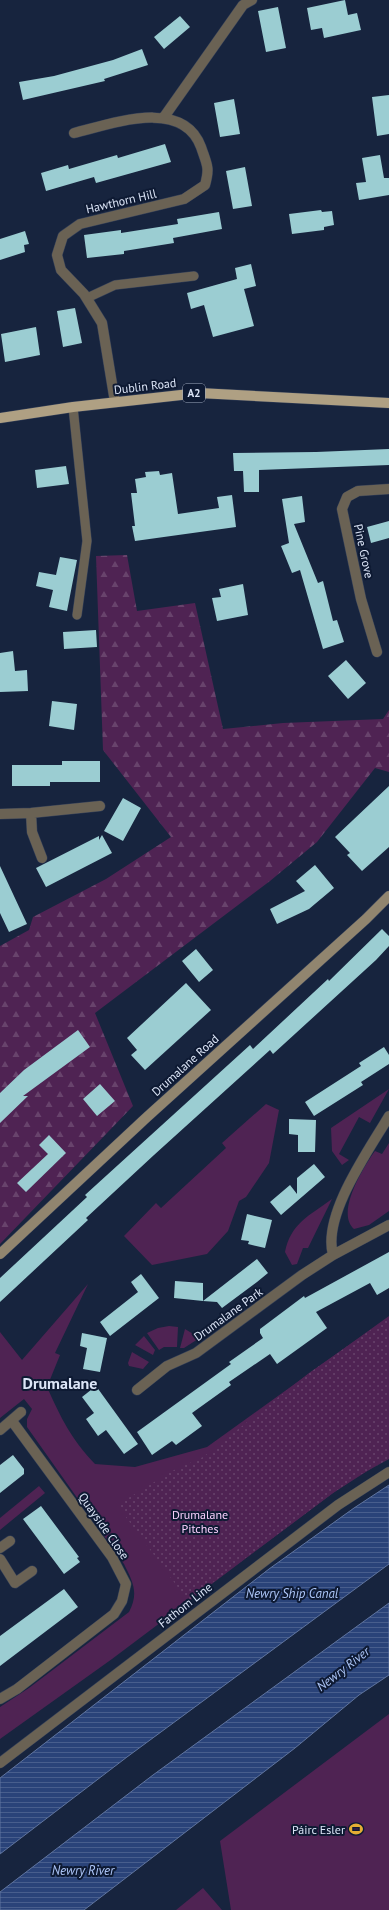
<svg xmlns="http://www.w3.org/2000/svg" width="389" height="1910" viewBox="0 0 389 1910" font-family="'PT Sans',sans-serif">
	<defs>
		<pattern id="forest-firs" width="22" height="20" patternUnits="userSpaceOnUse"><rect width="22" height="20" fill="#4f2353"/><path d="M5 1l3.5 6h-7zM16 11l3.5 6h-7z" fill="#68436c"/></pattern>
		<pattern id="park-dots" width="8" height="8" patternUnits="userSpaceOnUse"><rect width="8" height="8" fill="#4f2353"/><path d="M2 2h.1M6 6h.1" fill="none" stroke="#68436c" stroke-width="1.8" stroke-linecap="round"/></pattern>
		<pattern id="water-rules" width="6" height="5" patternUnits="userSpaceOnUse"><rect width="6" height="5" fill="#2a4379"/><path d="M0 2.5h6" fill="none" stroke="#485e8d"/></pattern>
	</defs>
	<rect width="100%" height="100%" fill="#17243e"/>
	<path fill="#4f2353" d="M389 1089 370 1123 359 1117 339 1154 349 1160 342 1165 332 1151 331 1128Z
		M266 1104 279 1110 269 1163 246 1197 239 1201 228 1231 207 1254 152 1265 124 1236 156 1203 161 1208 226 1148 222 1143Z
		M389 1143V1211L369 1225 354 1229C335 1213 364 1166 375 1151L382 1154Z
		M332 1199 308 1248H303L297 1264 292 1265 285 1252C291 1223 309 1216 332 1199Z
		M88 1284 55 1353 60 1355 47 1387C61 1418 71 1439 95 1464L135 1467 207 1447 389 1316V1346L372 1468 333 1493 112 1659 0 1739V1707L29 1688 129 1612C139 1593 133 1582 124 1564L27 1427V1419L32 1409 24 1399 0 1418V1332L22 1360Z
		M169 1326 178 1327 177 1347H164L159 1350 147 1333 158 1328Z
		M185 1329 198 1337V1339L184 1348H180Z
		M144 1336 155 1350 153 1355 135 1345Z
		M132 1352 149 1362 143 1369 129 1366 128 1363Z
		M39 1486 45 1493 0 1530V1518Z
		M389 1714V1910H231L220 1841Z
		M203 1888 222 1910H176Z"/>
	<path fill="url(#forest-firs)" d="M127 555 137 611 195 603 223 729 283 723 383 719 389 710V772L375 768 317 842 270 881 95 1013 133 1106 0 1244V946L29 930 33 917 106 879 171 837 103 750 96 556Z"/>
	<path fill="url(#park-dots)" d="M389 1317V1459L358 1476 333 1493 188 1601 117 1505 172 1471 203 1457 309 1373Z"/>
	<path fill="url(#water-rules)" stroke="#5f749f" d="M389 1485V1564L127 1757 0 1854V1778L269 1569 354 1508Z
		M389 1603V1675L359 1695 295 1748 84 1910H0V1892L153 1775Z"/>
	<path fill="#9bcdd2" d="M345 0 348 15 357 13 361 30 324 38 322 28 311 30 307 8Z
		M278 7 286 48 266 52 258 11Z
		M180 16 190 27 164 49 154 37Z
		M142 49 148 65 104 79 105 81 23 100 19 82 54 76 113 60Z
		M389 95V134L377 136 372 97Z
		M234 99 240 134 220 137 214 103Z
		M165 144 171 162 96 183 94 177 46 191 41 173 68 165 69 169 117 155 118 158Z
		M380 155 384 178H389V195L359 200 356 183 366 182 362 158Z
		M245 167 252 206 233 209 226 171Z
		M321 210 322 212 332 211 334 225 324 227V230L292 234 289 214Z
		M219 212 222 229 173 238 174 243 124 251V254L87 258 84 235 121 230V233L178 224 177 219Z
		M25 231 29 244 24 245 25 252 0 260V239Z
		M251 264 256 286 244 289 254 326 213 337 204 305 191 309 187 293 237 279 235 268Z
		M75 308 82 343 63 347 57 311Z
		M36 327 40 355 5 362 1 334Z
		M389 449V465L259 470V492H244L243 471H234L233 453 316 452Z
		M66 466 69 484 37 488 35 470Z
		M159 471 160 475 172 473 178 514 219 508 217 497 232 495 236 527 135 541 132 526H135L131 493H137L135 479 146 477 145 472Z
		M302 496 305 522 294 524 318 583 323 581 333 621 337 620 344 642 323 649 300 570 292 573 281 546 289 543 282 499Z
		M389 521V538L371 543 367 527Z
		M60 557 77 560 67 611 49 607 53 590 36 586 39 572 56 575Z
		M243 584 248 615 217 621 212 598 221 597 219 589Z
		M96 630 97 647 64 649 63 632Z
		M13 651 15 671 27 670 28 691 0 692V653Z
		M346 660 366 683 348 699 328 676Z
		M52 701 77 704 74 730 49 726Z
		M62 761H100V782H50V786H12V765H62Z
		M389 786V847L362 871 347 855 350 853 335 837Z
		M123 798 141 808 123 841 104 831Z
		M102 835 112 853 46 887 36 868 99 836V840Z
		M315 865 334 888 309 909 277 924 270 909 305 891 296 881Z
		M0 866 27 924 9 932 0 913Z
		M382 929 389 936V946L376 960 273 1054 270 1050 154 1155 86 1218 88 1220 0 1302V1278L87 1197 85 1195 250 1045 253 1049 328 979 329 981Z
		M196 949 213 970 199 982 182 961Z
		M186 983 211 1010 145 1070 131 1055 137 1050 127 1038Z
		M78 1030 90 1047 23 1096H28L0 1123V1093L24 1070Z
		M384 1047 389 1055V1064L361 1082 363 1085 314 1116 305 1102 361 1066 359 1063Z
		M100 1084 115 1101 97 1116 83 1099Z
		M289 1119 316 1120 315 1152H298V1135L289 1134Z
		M49 1135 66 1153 26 1192 17 1183 48 1154 39 1145Z
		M314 1164 325 1177 281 1215 270 1202 290 1185 297 1194V1178Z
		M247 1214 272 1220 265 1248 248 1244 249 1241 241 1240Z
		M389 1252V1288L377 1295 370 1283 316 1312 327 1328 277 1364 270 1354 229 1382 231 1385 192 1413 202 1426 176 1445 172 1441 152 1455 137 1432 231 1364 229 1362 263 1338 260 1333V1329L304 1296 305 1298Z
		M257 1259 268 1273 257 1282 222 1308 217 1302 203 1301Z
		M141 1274 159 1298 110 1336 100 1322 138 1292 131 1282Z
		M175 1281 203 1283V1301L174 1298Z
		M82 1333 107 1338 100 1372 83 1369 87 1348 80 1346Z
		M96 1386 138 1444 124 1454 106 1430 98 1436 86 1419 94 1413 82 1397Z
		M13 1455 24 1469V1474L0 1493V1465Z
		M41 1506 79 1557 77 1558 80 1562 64 1574 23 1519Z
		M64 1589 78 1607 0 1666V1636Z"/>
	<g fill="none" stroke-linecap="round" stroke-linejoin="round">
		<g stroke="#333f58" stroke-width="10">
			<path id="lane" d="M87 298 115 285 194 276
				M73 407 87 541 77 615"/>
		</g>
		<g stroke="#333f58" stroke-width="11">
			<path id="street" d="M164 117 243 5 252 0
				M74 133C111 124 183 97 201 147 207 165 210 167 205 185L184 199 80 224 63 236 57 255 61 270 84 294 102 323 115 402
				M377 652 361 599 342 509 347 497 358 491 389 489
				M31 813 32 832 42 858
				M0 814 31 813 100 806
				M333 1255C322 1215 369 1150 389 1116
				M137 1390 167 1366 196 1353 302 1275 333 1255 389 1225
				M0 1430 21 1412
				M0 1548 10 1541
				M0 1559 15 1583 32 1571
				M0 1699 17 1689 114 1614 122 1601 126 1584 112 1557 12 1421
				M0 1763 338 1505 389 1472"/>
		</g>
		<g stroke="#333f58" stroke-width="11">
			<path id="secondary" d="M0 1254 147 1117 366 919 389 896"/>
		</g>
		<g stroke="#333f58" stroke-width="11">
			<path id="primary" d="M0 418 73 407 199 393 389 403"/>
		</g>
		<use href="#lane" stroke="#6a6254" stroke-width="9"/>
		<use href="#street" stroke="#6a6254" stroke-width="10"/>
		<use href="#secondary" stroke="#91856f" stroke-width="10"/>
		<use href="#primary" stroke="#afa083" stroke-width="10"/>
	</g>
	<defs>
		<g id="stadium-bare" transform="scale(1.08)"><path d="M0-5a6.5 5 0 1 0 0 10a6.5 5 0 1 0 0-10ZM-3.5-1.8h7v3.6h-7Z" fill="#e3ae34" stroke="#0e1a33" stroke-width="2.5" paint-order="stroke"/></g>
	</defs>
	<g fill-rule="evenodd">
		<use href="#stadium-bare" x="356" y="1829"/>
	</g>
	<g text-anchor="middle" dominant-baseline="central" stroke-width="4" stroke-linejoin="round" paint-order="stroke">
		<rect fill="#0e1a33" stroke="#9ea8bc" stroke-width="1" x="183" y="384" width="22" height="18" rx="3"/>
		<g font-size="11" font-weight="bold" fill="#dce5f7">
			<text x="194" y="393">A2</text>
		</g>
		<g font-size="12" fill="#dce5f7" stroke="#0e1a33">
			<text transform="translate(121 201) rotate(-13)">Hawthorn Hill</text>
			<text transform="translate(145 386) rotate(-7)">Dublin Road</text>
			<text transform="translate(364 551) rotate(78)">Pine Grove</text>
			<text transform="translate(185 1065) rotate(-42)">Drumalane Road</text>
			<text transform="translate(228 1314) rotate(-36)">Drumalane Park</text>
			<text transform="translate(104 1526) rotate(55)">Quayside Close</text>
			<text transform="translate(185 1605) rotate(-38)">Fathom Line</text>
		</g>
		<g font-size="12" fill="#fad0fd" stroke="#0e1a33">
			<text x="200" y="1514">Drumalane<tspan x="200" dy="14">Pitches</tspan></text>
		</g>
		<g font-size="12" fill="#dce5f7" stroke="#0e1a33" text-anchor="end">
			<text x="345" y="1829">Páirc Esler</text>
		</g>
		<g font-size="13" font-style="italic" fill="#acc5f7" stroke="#0e1a33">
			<text x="292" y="1593">Newry Ship Canal</text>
			<text transform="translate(343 1669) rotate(-38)">Newry River</text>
			<text x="83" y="1870">Newry River</text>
		</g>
		<g font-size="16" font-weight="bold" fill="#dce5f7" stroke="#0e1a33">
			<text x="60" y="1383">Drumalane</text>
		</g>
	</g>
</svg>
